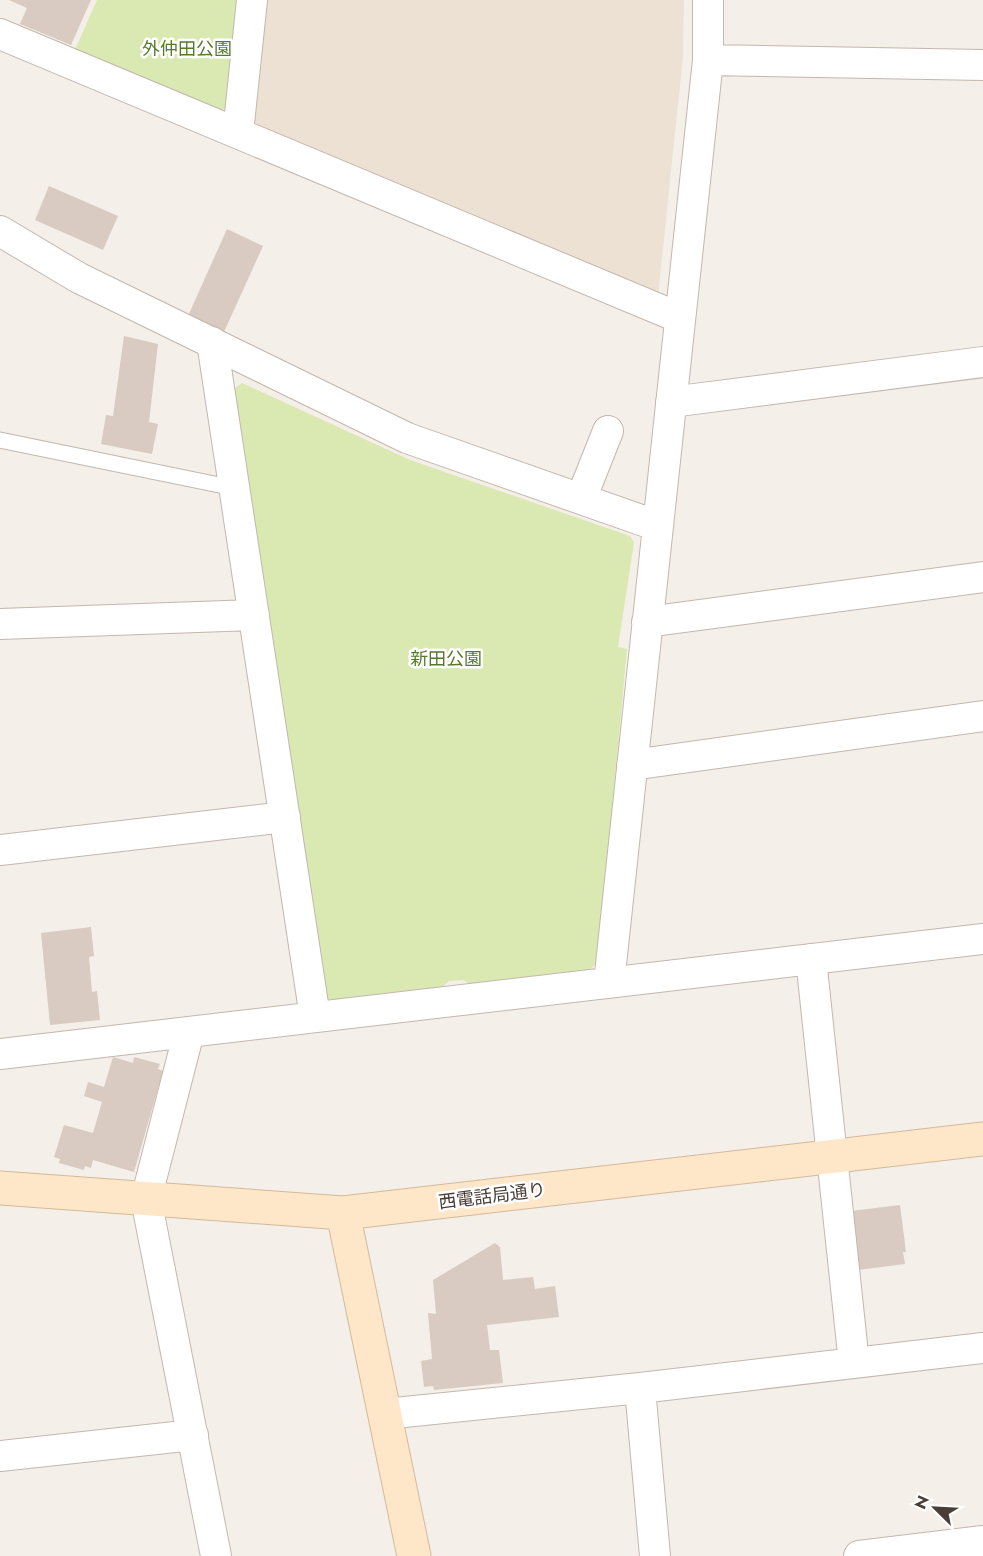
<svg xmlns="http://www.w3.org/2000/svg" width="983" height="1556" viewBox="0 0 983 1556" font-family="Jost,'Noto Sans JP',sans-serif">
	<rect width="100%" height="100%" fill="#f4efe9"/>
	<path fill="#ede1d3" d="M262 0H684L683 56 658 296 259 127 250 115Z"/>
	<path fill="#dae8b2" d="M97 0H240L230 105 216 114 74 52Z
		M242 383 410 460 630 536 634 542 618 647 627 649 598 962 588 971 474 986 463 980 449 981 439 990 332 1000 323 996 231 391Z"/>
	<path fill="#d9cbc1" d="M9 0H91L71 45 20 24 27 8Z
		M49 186 118 216 103 250 35 220Z
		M227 229 263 246 224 332 188 316Z
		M124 336 158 344 149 422 158 424 152 454 101 444 106 415 113 416Z
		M91 927 94 956 89 957 92 992 97 991 100 1020 50 1025 41 933Z
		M113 1057 133 1063 134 1057 160 1064 158 1069 163 1071 134 1172 93 1160 91 1168 85 1166 84 1170 59 1163 60 1159 54 1157 64 1125 93 1133 102 1102 84 1096 88 1082 104 1087Z
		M900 1205 906 1252H903L905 1264 858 1270 851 1211Z
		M495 1243 500 1247 503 1280 533 1277 535 1289 555 1286 559 1317 487 1325 490 1350H499L503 1383 434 1390 433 1386 424 1387 421 1361 432 1359 428 1313 436 1314 433 1280Z"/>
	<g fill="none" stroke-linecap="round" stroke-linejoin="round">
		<g stroke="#c3b7ae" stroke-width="17">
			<path id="lane" d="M0 440 234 488"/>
		</g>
		<g stroke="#c3b7ae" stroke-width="32">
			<path id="street" d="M0 34 680 318
				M708 60 983 65
				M238 133 252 0
				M0 231 79 278 407 438 658 526
				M212 342 315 1017
				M671 402 983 362
				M581 499 608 431
				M647 622 983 577
				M0 624 254 615
				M632 765 983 716
				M0 850 285 817
				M811 959 854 1363
				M609 983 708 60V0
				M189 1032 146 1199 216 1556
				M0 1054 983 939
				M640 1388 655 1556
				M385 1414 640 1388 983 1348
				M0 1456 193 1435
				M859 1556 983 1541"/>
		</g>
		<g stroke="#d4b999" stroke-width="35">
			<path id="secondary" d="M0 1188 343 1213 983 1139
				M343 1213 414 1556"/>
		</g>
		<use href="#lane" stroke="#fff" stroke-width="15"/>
		<use href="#street" stroke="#fff" stroke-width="30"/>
		<use href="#secondary" stroke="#fee7c9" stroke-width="33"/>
	</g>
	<g text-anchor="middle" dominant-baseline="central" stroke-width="5" stroke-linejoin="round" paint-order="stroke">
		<g font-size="18" fill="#577a2a" stroke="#fff">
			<text x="187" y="49">外仲田公園</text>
			<text x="446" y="659">新田公園</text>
		</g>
		<g font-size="18" fill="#483e37" stroke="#fff">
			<text transform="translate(492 1196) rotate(-7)">西電話局通り</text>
		</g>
	</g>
	<g transform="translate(935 1508) rotate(294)" stroke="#ffffff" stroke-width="4.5" paint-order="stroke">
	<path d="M0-4.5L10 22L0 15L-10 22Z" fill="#483e37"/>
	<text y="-9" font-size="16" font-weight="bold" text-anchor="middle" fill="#483e37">N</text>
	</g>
</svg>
